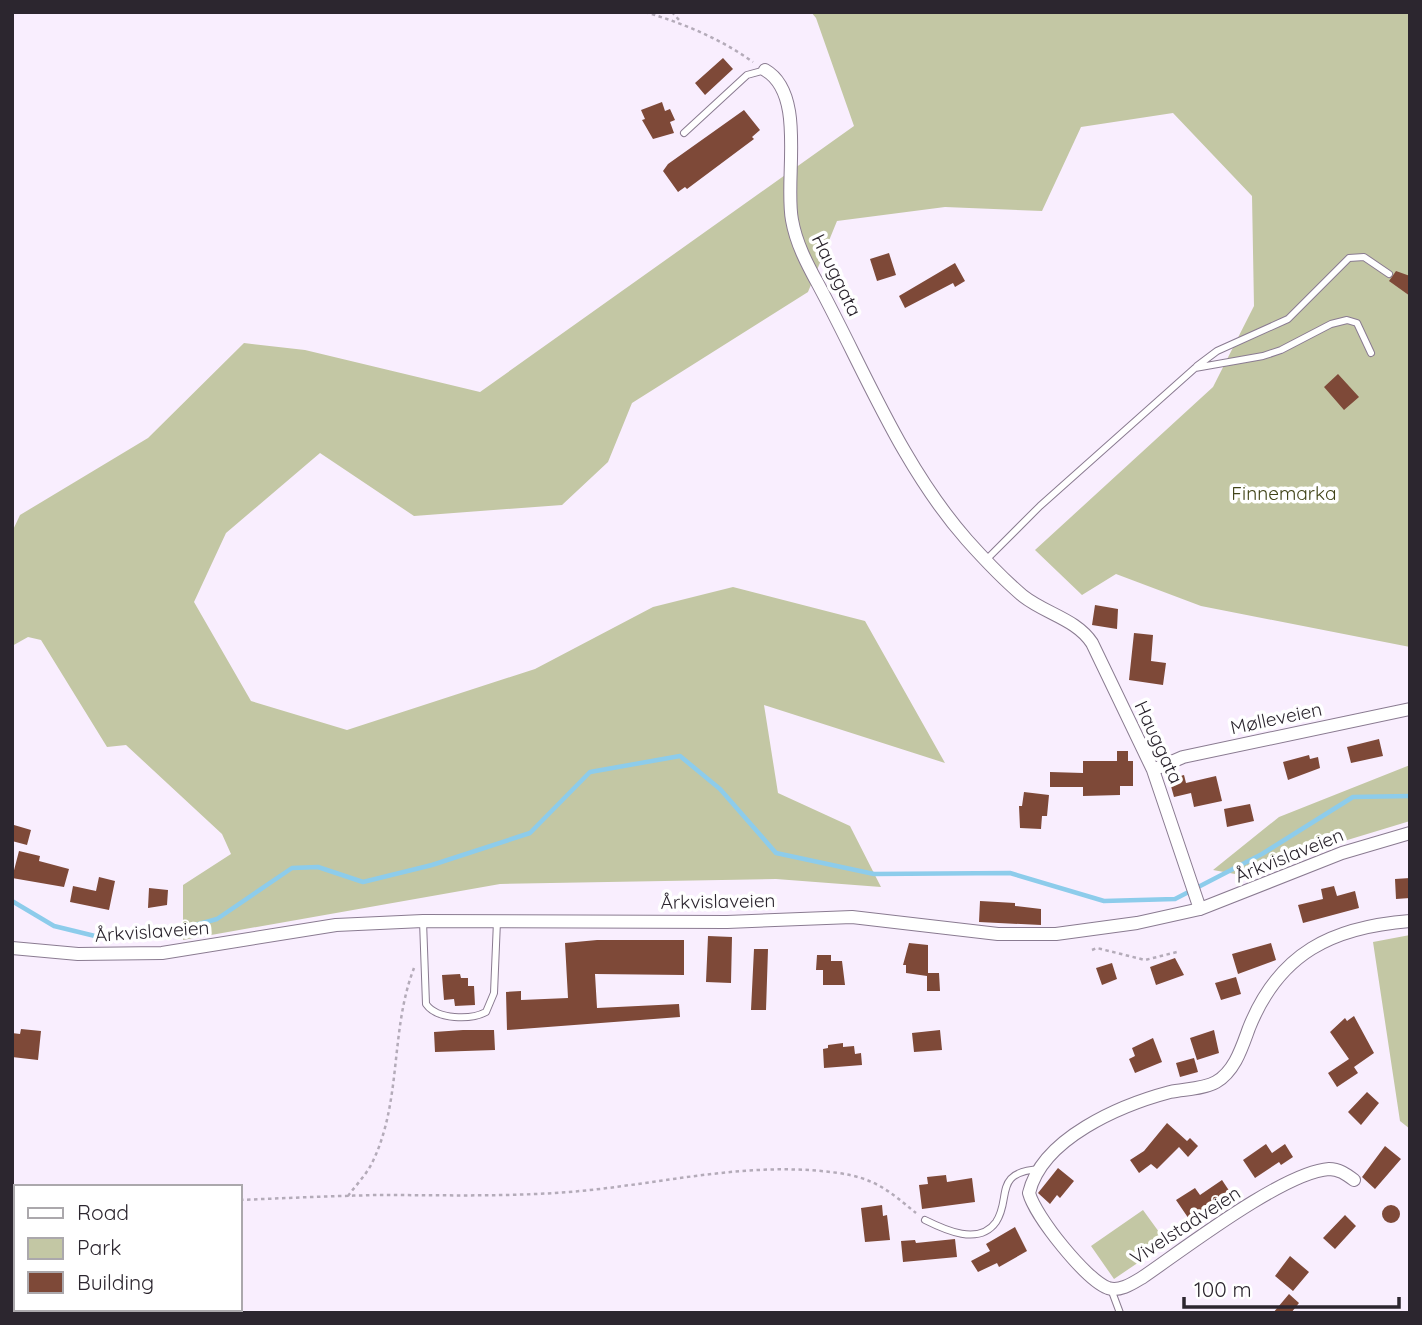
<svg xmlns="http://www.w3.org/2000/svg" width="1422" height="1325" viewBox="0 0 1422 1325" font-family="Quicksand,sans-serif">
	<rect width="100%" height="100%" fill="#f9eefe"/>
	<path fill="#c3c7a4" d="M811 12H1410V647L1201 606 1116 574 1082 595 1035 550 1213 387 1254 306 1252 196 1173 113 1081 127 1042 211 945 207 837 221 808 292 632 403 608 462 562 505 414 516 320 453 226 533 194 602 251 701 347 730 535 669 653 607 733 587 865 621 945 763 764 705 778 793 850 826 881 887 776 879 500 884 183 940V885L231 854 222 834 126 745 107 747 41 640 28 637 12 646V532L20 515 148 438 244 343 305 350 480 392 854 126 816 18Z
		M1410 765V821L1235 874 1213 870 1279 817Z
		M1410 935V1129L1400 1121 1373 942Z
		M1143 1210 1167 1243 1114 1279 1091 1246Z"/>
	<g fill="none" stroke-linecap="round" stroke-linejoin="round">
		<path stroke="#8dcceb" stroke-width="4.5" d="M12 901 54 926 95 936 159 935 217 919 292 868 318 867 363 882 432 865 530 833 590 772 680 756 720 789 776 853 874 874 1010 873 1104 901 1175 899 1262 854 1353 797 1410 796"/>
	</g>
	<path fill="#7e4938" d="M723 58 733 69 705 95 695 83Z
		M662 102 665 111 670 109 675 120 670 122 674 133 653 139 642 120 645 119 641 110Z
		M744 110 760 130 752 137 754 139 687 189 685 187 678 192 663 171 668 164Z
		M889 253 896 275 877 281 870 259Z
		M955 263 965 281 955 287 953 283 905 308 899 296Z
		M1396 271 1410 276V296L1389 281Z
		M1338 374 1359 397 1344 410 1324 387Z
		M1095 605 1118 609 1117 629 1092 625Z
		M1134 633 1153 635 1151 661 1166 663 1163 685 1129 680Z
		M1379 739 1383 756 1351 763 1347 747Z
		M1117 751H1128V761H1133V786H1120V795L1083 796V787H1050V772L1083 773V761H1117Z
		M1309 755 1310 759 1318 757 1320 768 1288 780 1283 762Z
		M1184 775 1186 783 1216 776 1222 801 1194 807 1191 793 1174 797 1169 779Z
		M1024 792 1049 795 1047 816H1042L1041 829 1020 828 1019 806H1022Z
		M1250 804 1254 821 1227 827 1224 809Z
		M14 825 31 830 27 845 12 841Z
		M19 851 40 856 39 861 69 869 64 887 12 878Z
		M99 877 115 881 109 910 70 902 73 886 96 891Z
		M1410 878V898L1396 899 1395 879Z
		M1334 886 1337 896 1355 891 1359 908 1303 923 1298 905 1323 899 1321 889Z
		M149 888 168 890 167 905 148 908Z
		M980 901 1015 903V906L1041 909V925L979 922Z
		M708 936 732 937 731 983 706 982Z
		M597 940H684V975L595 974 597 1008 679 1004 680 1017 507 1030 506 992 521 991V1000L568 998 565 943Z
		M909 943 928 945V973H939L940 991H927V976L906 973V965H903Z
		M1271 943 1276 960 1238 974 1232 954Z
		M754 949H768L766 1010H751Z
		M817 955H831V961H842L845 985H823V970H816Z
		M1175 958 1184 975 1156 985 1150 967Z
		M1112 963 1117 979 1102 985 1096 968Z
		M460 974 461 978H468V986H474L475 1005 455 1006 454 999 444 1000 442 975Z
		M1236 977 1241 994 1221 1000 1215 983Z
		M1354 1016 1374 1053 1354 1067 1358 1073 1337 1087 1328 1073 1349 1059 1330 1032 1345 1018 1347 1021Z
		M21 1029 41 1031 38 1060 12 1057V1033L20 1034Z
		M463 1030H494L495 1050 435 1052 434 1032Z
		M940 1030 942 1050 914 1052 912 1033Z
		M1214 1030 1219 1053 1197 1060 1190 1038Z
		M1153 1038 1162 1062 1135 1073 1129 1059 1135 1056 1132 1048Z
		M843 1043V1047L854 1046 855 1054 861 1053 862 1065 824 1068 823 1049 828 1048V1045Z
		M1194 1058 1198 1072 1180 1077 1176 1063Z
		M1367 1092 1379 1103 1361 1125 1348 1112Z
		M1167 1123 1187 1141 1190 1138 1198 1146 1188 1157 1179 1147 1157 1169 1151 1164 1139 1173 1130 1160 1144 1151Z
		M1266 1144 1272 1153 1285 1144 1293 1157 1281 1165 1279 1162 1255 1178 1243 1160Z
		M1385 1146 1401 1159 1375 1189 1362 1177Z
		M1058 1168 1074 1181 1060 1198 1057 1195 1050 1204 1038 1193Z
		M946 1175 947 1182 972 1178 975 1202 922 1209 919 1185 928 1184 927 1177Z
		M1222 1180 1232 1195 1209 1210 1211 1214 1191 1222 1176 1200 1195 1188 1200 1195Z
		M1382 1214a9 9 0 1 1 18 0a9 9 0 1 1-18 0Z
		M882 1205 883 1216 887 1215 890 1240 865 1242 861 1208Z
		M1345 1215 1356 1226 1335 1249 1323 1238Z
		M1015 1227 1027 1251 999 1267 997 1263 978 1272 971 1261 990 1251 986 1244Z
		M955 1239 957 1257 903 1262 901 1241 915 1240 916 1243Z
		M1290 1256 1309 1272 1293 1291 1275 1276Z
		M1289 1294 1299 1303 1291 1313H1273Z"/>
	<g fill="none" stroke-linecap="round" stroke-linejoin="round">
		<g stroke="#8a7b91" stroke-width="8">
			<path id="service" d="M684 133 747 75 765 70
				M1197 366 1217 351 1288 319 1349 258 1364 257 1389 274
				M987 559 1040 506 1195 368 1263 356 1281 350 1331 324 1347 320 1357 323 1371 353
				M423 921 426 1004C437 1020 471 1020 486 1012L494 993 497 921
				M925 1220C945 1230 979 1246 996 1222 1012 1198 992 1172 1040 1169
				M1111 1289 1120 1313"/>
		</g>
		<g stroke="#8a7b91" stroke-width="14">
			<path id="minor" d="M765 70C807 94 784 179 792 220 796 243 807 264 818 284 865 371 901 465 967 540 984 559 1004 580 1023 596 1046 614 1076 619 1092 643L1153 770 1200 909
				M1153 770 1183 757 1410 709
				M12 948 78 954 162 953 336 925 423 921 727 922 852 917 998 934H1056L1137 923 1200 909 1342 853 1410 833
				M1354 1180C1346 1174 1339 1169 1329 1169 1284 1172 1184 1249 1143 1277 1133 1283 1120 1292 1108 1288 1086 1280 1035 1216 1029 1193 1042 1138 1121 1105 1170 1092 1184 1089 1204 1089 1216 1082 1235 1071 1242 1047 1249 1028 1279 953 1332 927 1410 921"/>
		</g>
		<path stroke="#b4abb9" stroke-width="2.5" stroke-dasharray="3.5 3.5" stroke-linecap="butt" d="M645 12C685 24 719 38 753 62
			M672 12 679 20
			M1092 950 1097 948 1145 960 1177 952
			M348 1196C356 1185 367 1174 373 1161 402 1100 390 1030 414 968
			M240 1200C286 1198 332 1196 378 1195 441 1195 505 1197 569 1192 658 1185 748 1160 838 1173 875 1178 889 1191 916 1213
			M12 1221 16 1220"/>
		<use href="#service" stroke="#fff" stroke-width="6"/>
		<use href="#minor" stroke="#fff" stroke-width="12"/>
	</g>
	<g text-anchor="middle" dominant-baseline="central" stroke-width="7" stroke-linejoin="round" paint-order="stroke">
		<g font-size="19" fill="#2c262f" stroke="#fff">
			<text transform="translate(837 275) rotate(64)">Hauggata</text>
			<text transform="translate(1276 718) rotate(-12)">Mølleveien</text>
			<text transform="translate(1159 742) rotate(65)">Hauggata</text>
			<text transform="translate(1289 855) rotate(-22)">Årkvislaveien</text>
			<text transform="translate(718 901) rotate(-1)">Årkvislaveien</text>
			<text transform="translate(152 931) rotate(-4)">Årkvislaveien</text>
			<text transform="translate(1185 1225) rotate(-33)">Vivelstadveien</text>
		</g>
		<g font-size="19" fill="#404317" stroke="#fff">
			<text x="1284" y="493">Finnemarka</text>
		</g>
	</g>
	<rect width="1422" height="1325" fill="none" stroke="#2c262f" stroke-width="28"/>
	<rect x="14" y="1185" width="228" height="126" fill="#ffffff" stroke="#aba8ac" stroke-width="2"/>
	<rect x="28" y="1208" width="35" height="10" fill="#ffffff" stroke="#aba8ac" stroke-width="2"/>
	<text x="77" y="1220" font-size="21" fill="#2c262f">Road</text>
	<rect x="28" y="1238" width="35" height="21" fill="#c3c7a4" stroke="#aba8ac" stroke-width="2"/>
	<text x="77" y="1255" font-size="21" fill="#2c262f">Park</text>
	<rect x="28" y="1272" width="35" height="21" fill="#7e4938" stroke="#aba8ac" stroke-width="2"/>
	<text x="77" y="1290" font-size="21" fill="#2c262f">Building</text>
	<path d="M1184 1297v10h215v-10" fill="none" stroke="#2c262f" stroke-width="3.5"/>
	<text x="1194" y="1297" font-size="21" fill="#2c262f" stroke="#ffffff" stroke-width="5" paint-order="stroke">100 m</text>
</svg>
